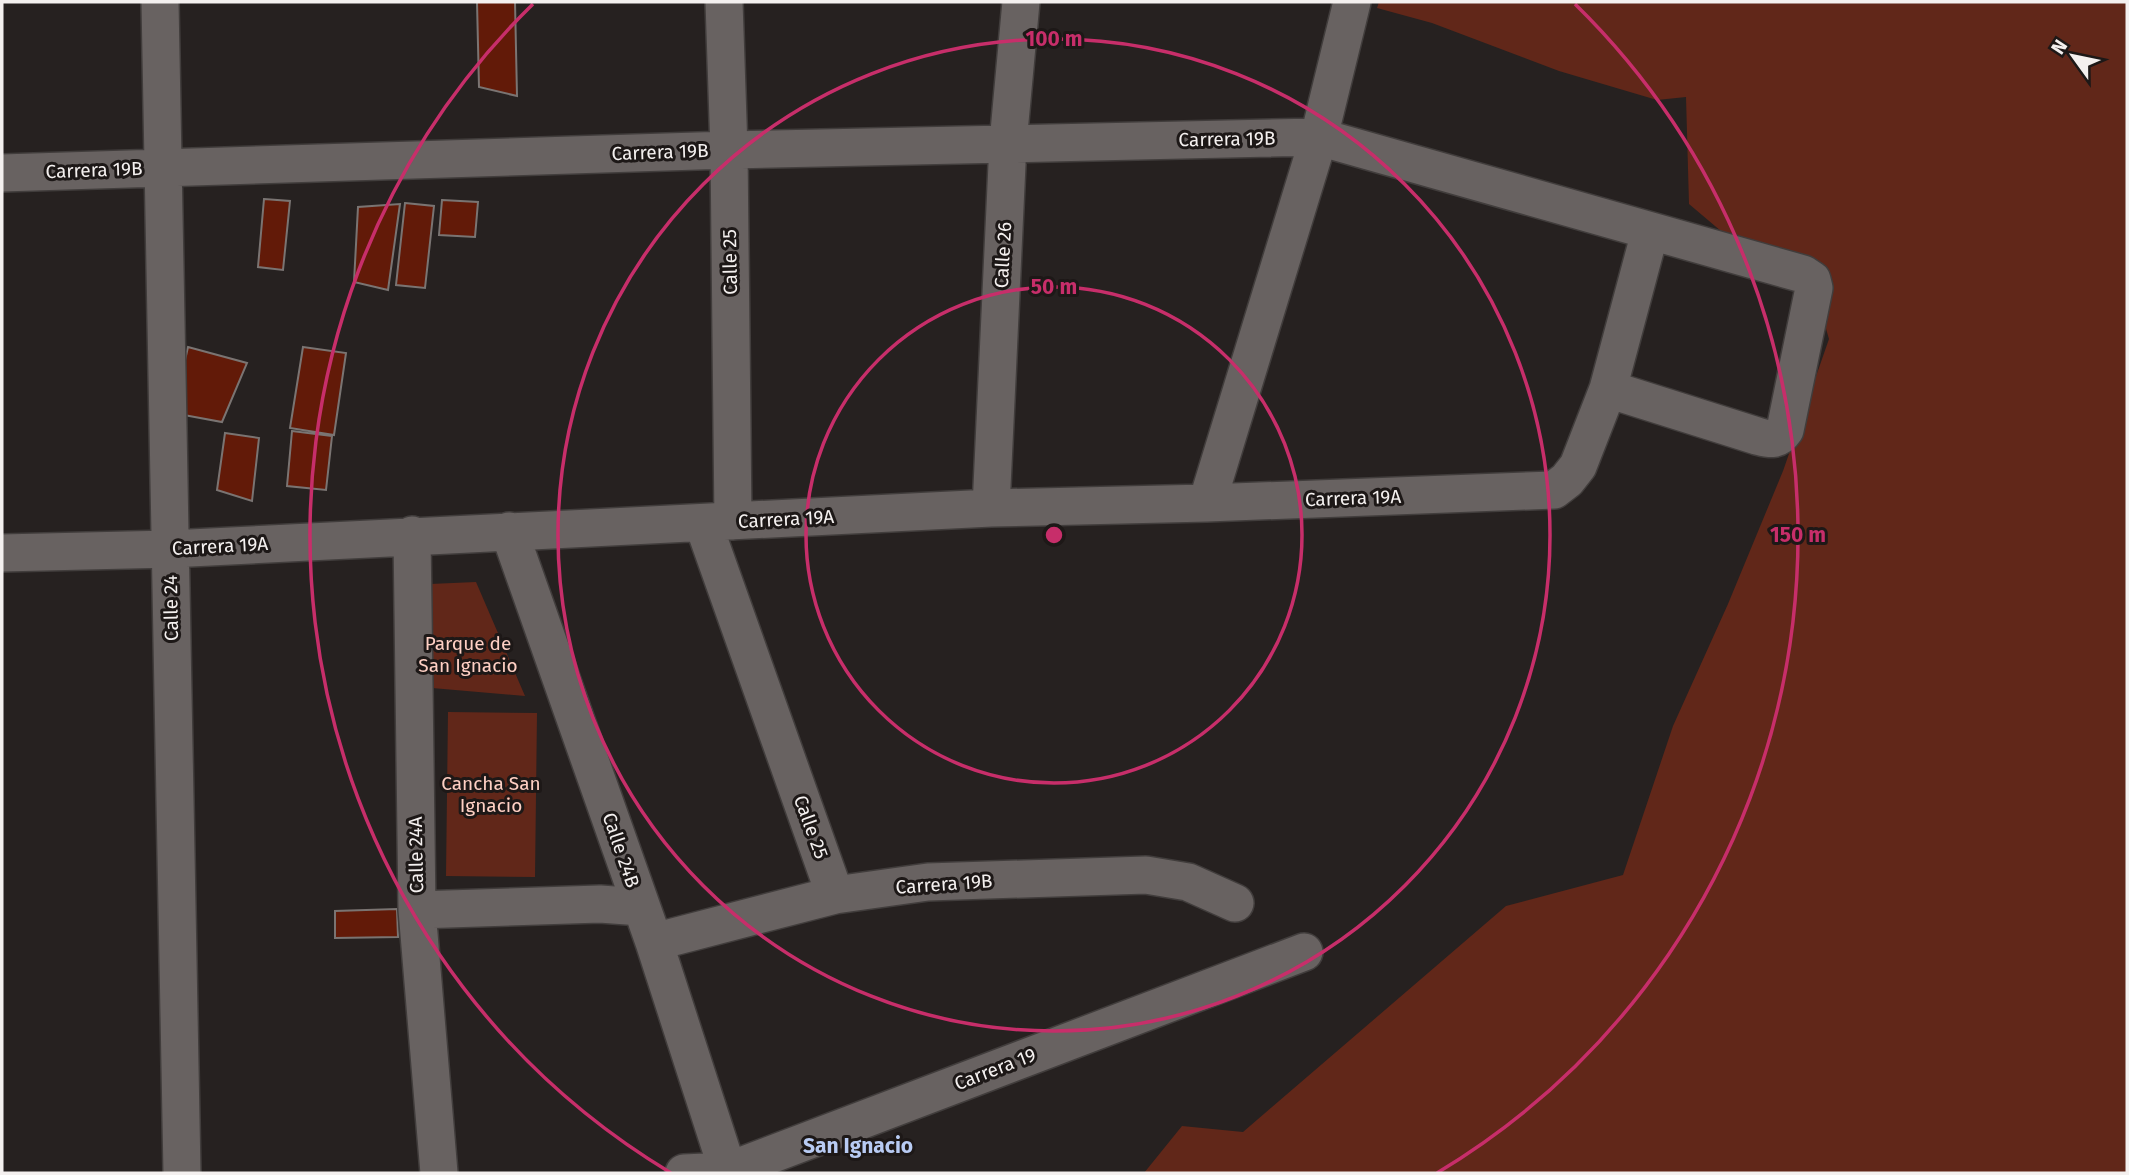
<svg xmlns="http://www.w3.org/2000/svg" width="2129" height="1175" viewBox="0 0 2129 1175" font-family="'Fira Sans',sans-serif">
	<rect width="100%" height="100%" fill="#262120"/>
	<path fill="#612719" d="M1379 2H2127V1173H1144L1182 1126 1243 1132 1506 906 1623 875 1673 726 1728 604 1783 471 1829 339 1807 263 1741 248 1689 204 1686 97 1657 100 1559 71 1432 23 1377 8Z
		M476 582 525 696 432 688 430 584Z
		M448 712 537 713 535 877 446 876Z"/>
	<path fill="#621a08" stroke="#7a7472" stroke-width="2" d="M477 2H515L517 96 479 87Z
		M264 199 290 201 283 270 258 267Z
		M442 200 478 202 475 237 439 235Z
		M405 203 434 206 425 288 396 285Z
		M400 204 388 290 354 282 358 207Z
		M188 347 247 363 222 422 173 413Z
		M303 347 346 353 334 435 290 428Z
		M292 431 332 436 326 490 287 486Z
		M225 433 259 438 252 501 217 490Z
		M397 909 398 937 335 938V911Z"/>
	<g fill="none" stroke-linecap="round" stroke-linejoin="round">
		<g stroke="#413d3c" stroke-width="40">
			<path id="minor" d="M160 2 182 1173
				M724 2 729 150 733 521
				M2 173 729 150 1319 137 1803 274 1812 280 1814 288 1785 430C1777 442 1769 439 1757 436L1608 389
				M1207 503 1319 137 1352 2
				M991 508 1008 143 1021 2
				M703 523 835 895
				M509 531 654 942 728 1171
				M412 535 417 910 439 1173
				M2 553 170 549 991 508 1207 503 1554 490 1567 480 1578 466 1608 389 1650 232
				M417 910 600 904 641 907
				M654 942 835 895 928 882 1146 875 1188 882 1235 903
				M684 1173 728 1171 1304 952"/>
		</g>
		<use href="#minor" stroke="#686261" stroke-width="37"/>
	</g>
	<g fill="none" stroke="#c72e6a" stroke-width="3.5">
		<circle cx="1054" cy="535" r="248"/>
		<circle cx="1054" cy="535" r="496"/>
		<path d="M671 1173A744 744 0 0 1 533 4M1575 4A744 744 0 0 1 1437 1173"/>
	</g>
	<g text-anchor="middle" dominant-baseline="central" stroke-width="6" stroke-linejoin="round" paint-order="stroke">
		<g font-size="19" fill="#f4f0ef" stroke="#1d1817">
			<text transform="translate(1227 139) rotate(-1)">Carrera 19B</text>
			<text transform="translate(660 152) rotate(-2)">Carrera 19B</text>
			<text transform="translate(94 170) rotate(-2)">Carrera 19B</text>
			<text transform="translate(1003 255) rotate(-87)">Calle 26</text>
			<text transform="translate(730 262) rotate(-91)">Calle 25</text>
			<text transform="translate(1353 498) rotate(-2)">Carrera 19A</text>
			<text transform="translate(786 519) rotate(-3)">Carrera 19A</text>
			<text transform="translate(220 546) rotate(-3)">Carrera 19A</text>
			<text transform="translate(171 608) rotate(-91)">Calle 24</text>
			<text transform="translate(811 827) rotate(70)">Calle 25</text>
			<text transform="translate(621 850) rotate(71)">Calle 24B</text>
			<text transform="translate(416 855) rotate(-91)">Calle 24A</text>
			<text transform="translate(944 884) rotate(-4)">Carrera 19B</text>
			<text transform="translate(995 1069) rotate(-21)">Carrera 19</text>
		</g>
		<g font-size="19" fill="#ffd0c4" stroke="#1d1817">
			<text x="468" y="643">Parque de<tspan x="468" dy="22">San Ignacio</tspan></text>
			<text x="491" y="783">Cancha San<tspan x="491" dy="22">Ignacio</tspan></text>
		</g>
		<g font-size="21" font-weight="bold" fill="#b8cbf3" stroke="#1d1817">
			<text x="858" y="1146">San Ignacio</text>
		</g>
	</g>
	<circle cx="1054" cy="535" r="10" fill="#c72e6a" stroke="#1d1817" stroke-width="3.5"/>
	<g font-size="21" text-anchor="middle" font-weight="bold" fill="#c72e6a" stroke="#1d1817" stroke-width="6" stroke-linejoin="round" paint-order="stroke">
		<text x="1054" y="46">100 m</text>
		<text x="1054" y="294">50 m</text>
		<text x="1798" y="542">150 m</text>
	</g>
	<rect width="2129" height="1175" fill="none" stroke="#f4f0ef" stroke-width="7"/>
	<g transform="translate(2073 56) rotate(303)" stroke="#1d1817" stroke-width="5" paint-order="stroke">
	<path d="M0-5L12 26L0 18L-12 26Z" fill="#f4f0ef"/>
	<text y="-10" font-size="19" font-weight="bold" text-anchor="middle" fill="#f4f0ef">N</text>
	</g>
</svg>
